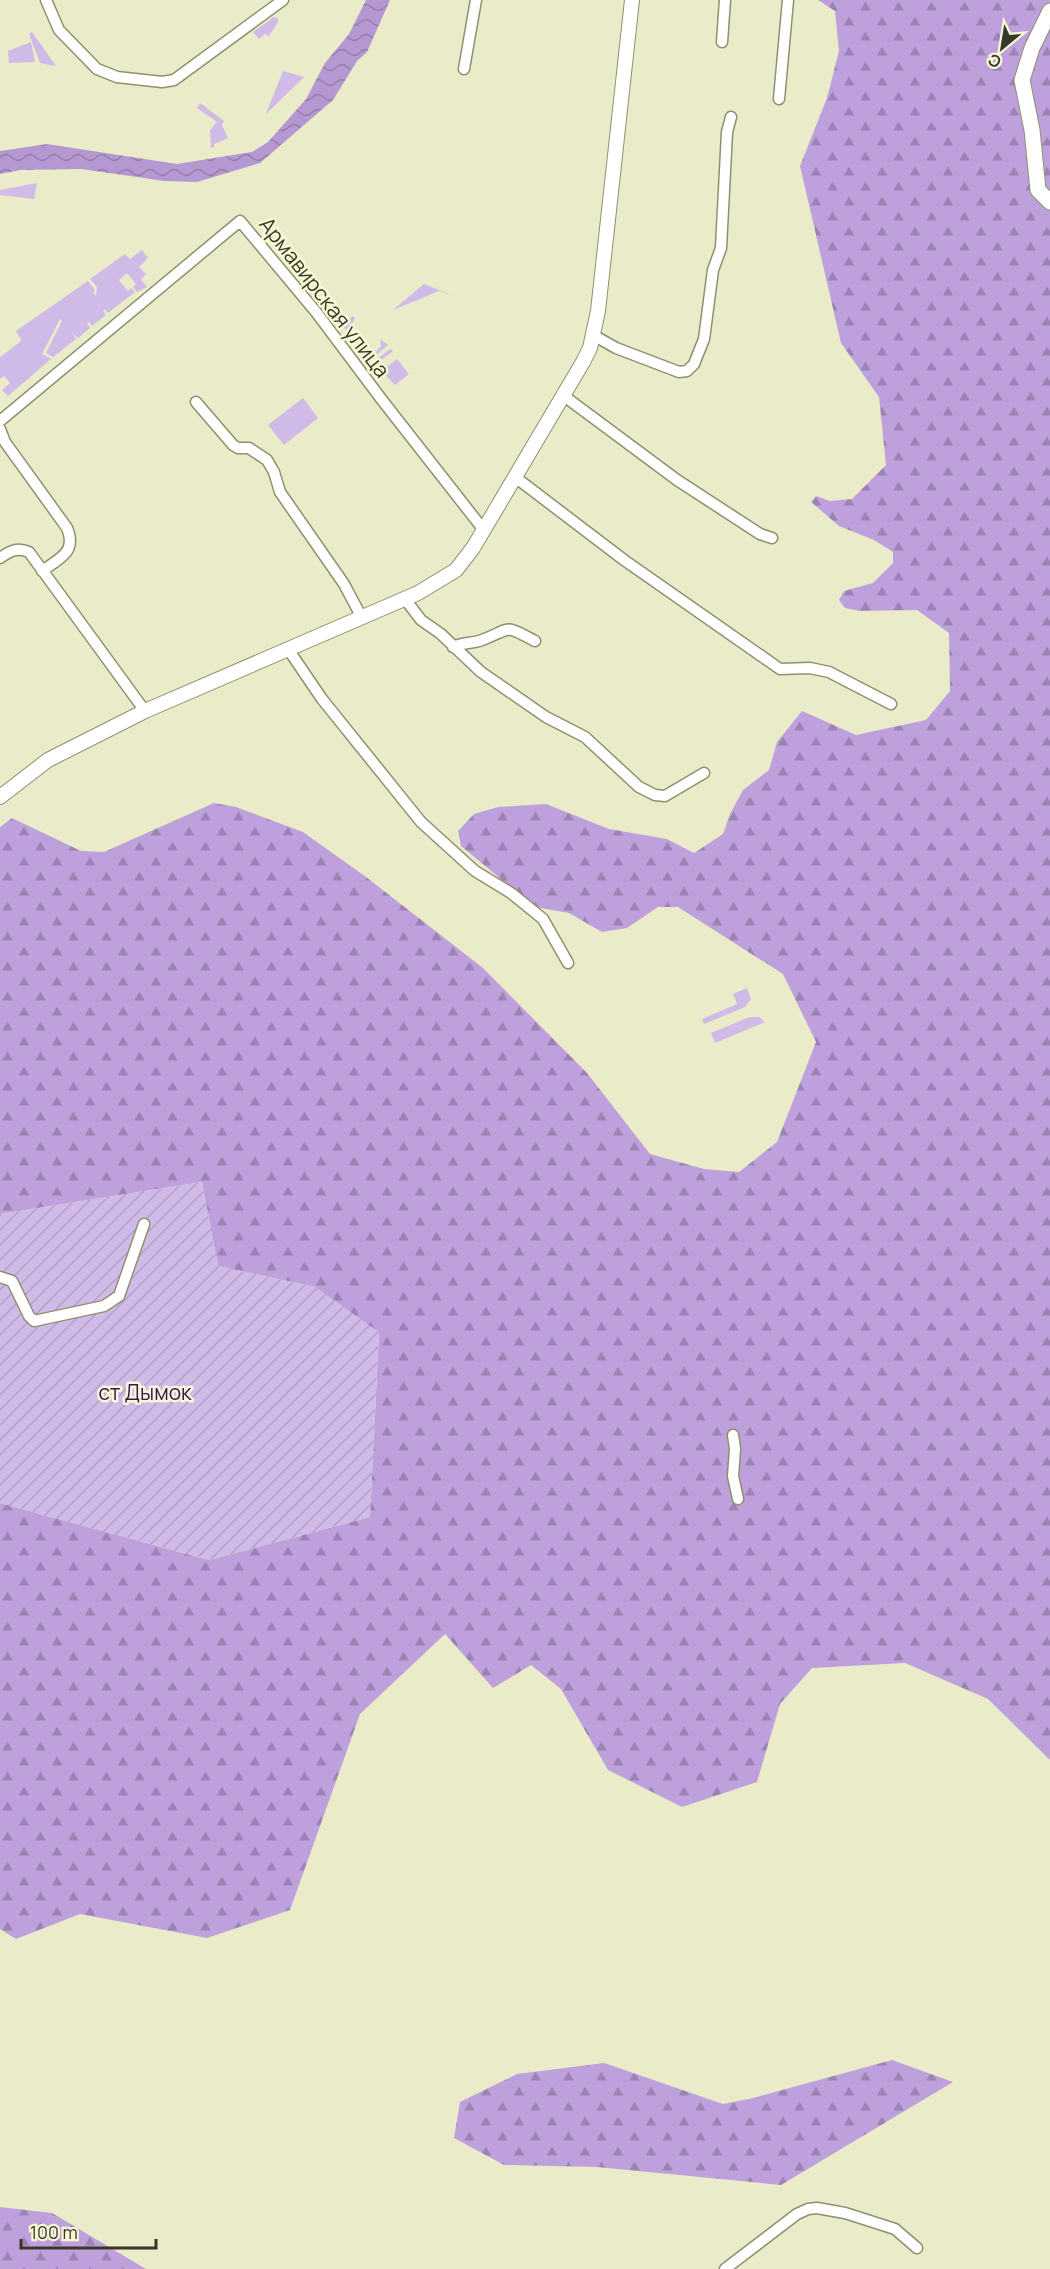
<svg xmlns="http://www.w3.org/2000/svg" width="1050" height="2269" viewBox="0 0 1050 2269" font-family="Manrope,sans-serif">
	<defs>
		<pattern id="forest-firs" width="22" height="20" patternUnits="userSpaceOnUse" patternTransform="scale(1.5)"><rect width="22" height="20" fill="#bea1dc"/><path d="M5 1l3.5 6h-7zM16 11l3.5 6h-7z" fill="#9b84b3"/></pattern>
		<pattern id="garden-furrows" width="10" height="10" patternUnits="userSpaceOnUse" patternTransform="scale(1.5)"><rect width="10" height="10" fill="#d0bae7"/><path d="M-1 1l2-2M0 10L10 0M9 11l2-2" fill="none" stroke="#b3a0c6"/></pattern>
		<pattern id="water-waves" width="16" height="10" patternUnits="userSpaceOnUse" patternTransform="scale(1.5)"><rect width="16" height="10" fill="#b598d2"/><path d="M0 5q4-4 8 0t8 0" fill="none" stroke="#947dab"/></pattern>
	</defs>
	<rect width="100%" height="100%" fill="#eaebc8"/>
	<path fill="#d0bae7" d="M274 17 278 19V22L269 36 265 34 259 39 253 32Z
		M32 32 56 66 40 63 29 34Z
		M31 42 35 62 9 63 8 51Z
		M283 71 304 77 266 114Z
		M200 103 224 121 222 125 228 138 214 144V147L211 148 210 130 217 122 197 108Z
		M37 183 34 199 0 195V190Z
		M142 250 148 258 139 267 146 274 141 280 147 287 137 292 133 287 136 284 127 273 119 280 128 291 131 288 135 292 108 313 105 309 103 311 106 315 92 326 89 322 87 323 90 328 78 338 72 333 76 339 53 357 46 353 62 321 60 319 42 354 51 359 8 396 2 390 10 383 4 376 0 379V357L20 342 21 339 16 331 88 281 95 290 93 293 96 296 97 287 90 279 125 254 130 259Z
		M424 284 452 295 439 291 393 310Z
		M353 316 355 319 350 326 351 332 357 337 366 351 373 353 378 350 381 346 380 339 388 345 371 359 342 325Z
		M390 349 393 351 377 363 383 370 397 359 409 374 395 385 373 362Z
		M303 398 318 418 284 445 268 425Z
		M747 988 751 999 745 1007 704 1024 702 1019 737 1004 733 994Z
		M750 1017H759L765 1022 715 1043 711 1033Z"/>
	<path fill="url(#forest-firs)" d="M818 0H1050V1760L988 1699 905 1663 812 1668 780 1704 757 1782 682 1807 608 1770 561 1689 531 1665 493 1688 445 1634 360 1714 290 1910 207 1938 80 1914 16 1939 0 1929V1503L209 1560 370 1517 379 1333 315 1287 218 1266 202 1182 0 1214V827L12 818 81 851 104 852 214 803 236 807 303 832 366 877 483 968 587 1073 650 1154 704 1169 739 1172 777 1142 816 1042 783 974 678 907H658L627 928 602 932 569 913 535 907 461 846 458 831 474 814 498 807 546 804 609 829 667 839 694 853 723 834 730 814 743 790 769 770 777 742 802 711 856 735 926 720 950 691 949 633 917 610 860 611 845 608 839 600 844 591 873 583 893 563V552L874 540 839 526 811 502 816 496 830 501 852 499 886 465 879 397 841 343 800 166 827 98 839 51 835 11Z
		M892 2060 953 2082 781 2185 597 2167 504 2165 454 2138 460 2102 517 2074 604 2063 723 2104 749 2099Z
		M0 2207 52 2213 146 2269H0Z"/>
	<path fill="url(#garden-furrows)" d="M202 1182 218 1266 315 1287 379 1332 370 1517 209 1560 0 1503V1214Z"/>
	<path fill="url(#water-waves)" d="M366 0H390L367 52 357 61 333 100 260 163 197 182 165 181 81 169 21 170 0 174V151L47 144 177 164 252 152 268 142 306 99 325 63 349 34Z"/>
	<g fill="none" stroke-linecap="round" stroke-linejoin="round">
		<g stroke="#8f906f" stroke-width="13">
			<path id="minor" d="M46 0 59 30 97 69 117 77 162 82 174 80 283 0
				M722 42 725 0
				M464 69 476 0
				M779 99 788 0
				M593 335 616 348 679 372 687 371 694 364 704 339 713 270 721 248 727 132 731 117
				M564 396 677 480 760 534 772 538
				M196 402 233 445 238 448H249L267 460 274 472 280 492 344 584 362 618
				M0 421 240 221 316 312 382 400 483 529
				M0 429 5 442 67 528C77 552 60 558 42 571
				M515 477 624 560 780 669 810 668 829 672 891 704
				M0 558C10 551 17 547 29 552L145 711
				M405 599 421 620 441 634 481 672 546 717 585 737 639 787 655 795 665 796 704 773
				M453 647C462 642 472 644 482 640 513 628 503 624 535 641
				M288 649 322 699 421 822 475 871 511 893 543 919 568 963
				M0 1277 12 1281 29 1316 34 1321 104 1306 119 1296 144 1224
				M733 1435 735 1449 733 1476 738 1499
				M725 2269 797 2214 808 2209 817 2208 845 2213 895 2229 917 2248"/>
		</g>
		<g stroke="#8f906f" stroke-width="16">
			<path id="major" d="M0 797 48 760 145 711 418 593 456 570 473 548 583 362 590 348 598 311 632 0"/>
		</g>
		<g stroke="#8f906f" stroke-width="17">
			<path id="highway" d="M1050 11 1032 48 1022 80 1032 130 1038 190 1050 202"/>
		</g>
		<use href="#minor" stroke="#fff" stroke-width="10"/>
		<use href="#major" stroke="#fff" stroke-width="14"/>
		<use href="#highway" stroke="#fff" stroke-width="15"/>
	</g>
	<g text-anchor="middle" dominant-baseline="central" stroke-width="5" stroke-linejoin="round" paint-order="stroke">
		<g font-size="21" fill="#37372a" stroke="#f7f8d5">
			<text transform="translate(325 297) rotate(52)">Армавирская улица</text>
		</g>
		<g font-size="21" fill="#3b1358" stroke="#f7f8d5">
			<text x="145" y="1392">ст Дымок</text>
		</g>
	</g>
	<g transform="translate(1002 48) rotate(210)" stroke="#f7f8d5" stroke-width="4.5" paint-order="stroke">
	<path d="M0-4.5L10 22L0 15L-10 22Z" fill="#37372a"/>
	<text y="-9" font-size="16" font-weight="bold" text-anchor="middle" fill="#37372a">С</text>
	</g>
	<path d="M21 2239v9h135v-9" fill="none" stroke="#37372a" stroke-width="3"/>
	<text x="30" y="2239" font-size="18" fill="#37372a" stroke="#f7f8d5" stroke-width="4.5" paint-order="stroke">100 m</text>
</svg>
